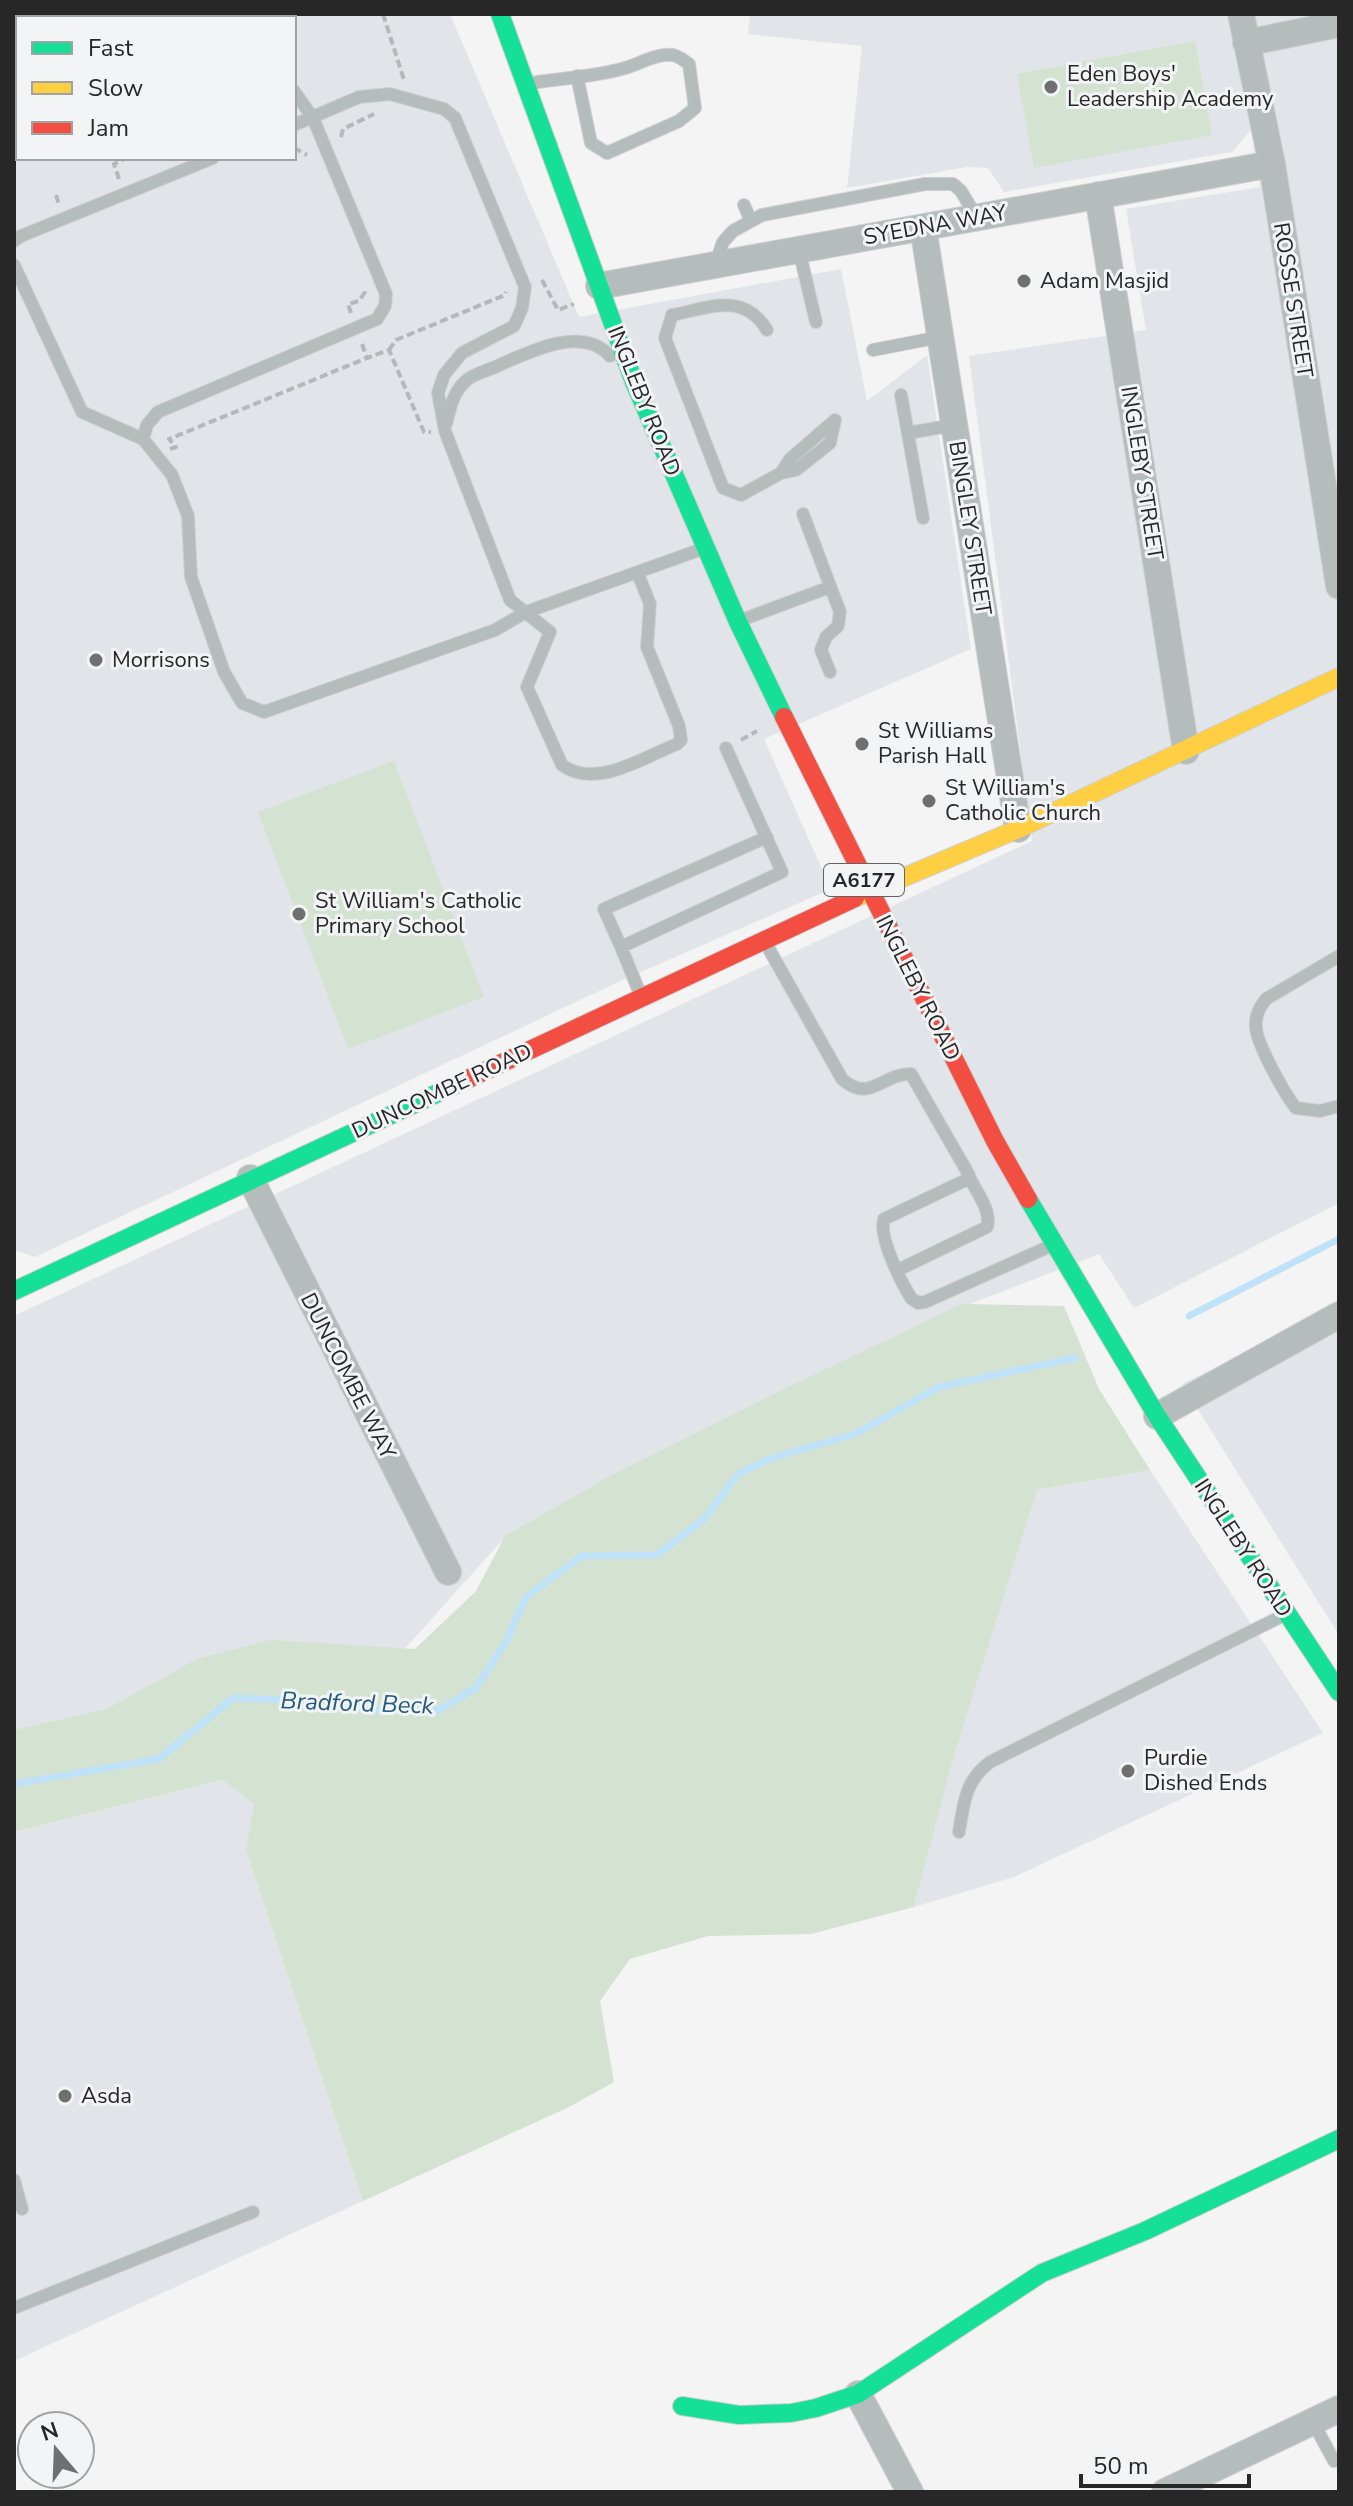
<svg xmlns="http://www.w3.org/2000/svg" width="1353" height="2506" viewBox="0 0 1353 2506" font-family="'Nunito Sans',sans-serif">
	<rect width="100%" height="100%" fill="#f4f4f4"/>
	<path fill="#e1e4e8" d="M230 14H450L579 317 841 269 867 401 927 355 971 649 764 739 831 889 616 983 35 1257 14 1250V78L18 77V158H294V18H215Z
		M750 14H1339V1203L1134 1308 1099 1254 970 1304 506 1536 402 1652 14 1731V1316L1032 841 969 356 1146 330 1126 209 1260 187 1251 130 1232 152 1004 192 988 168 967 167 847 188 862 46 748 34Z
		M1339 1306V1635L1182 1384Z
		M1150 1470 1323 1733 1014 1877 914 1907 952 1763 1037 1490Z
		M223 1780 255 1804 246 1850 363 2201 14 2361V1832Z"/>
	<path fill="#d4e2d2" d="M1195 41 1212 135 1034 168 1017 74Z
		M394 761 484 997 348 1049 258 812Z
		M962 1304 1064 1306 1099 1389 1150 1470 1037 1490 952 1763 914 1907 811 1934 708 1936 630 1959 600 2001 614 2082 569 2107 363 2201 246 1850 254 1804 223 1780 14 1832V1730L107 1709 197 1659 270 1640 415 1649 476 1591 505 1536 612 1475 782 1390Z"/>
	<g fill="none" stroke-linecap="round" stroke-linejoin="round">
		<path stroke="#bfe2f9" stroke-width="7" d="M1189 1316 1339 1239
			M14 1784 159 1759 233 1698 312 1701 373 1710 437 1711 476 1688 506 1642 526 1597 582 1556 657 1555 705 1518 738 1474 772 1458 855 1434 939 1387 1075 1358"/>
		<g stroke="#cfcfcf" stroke-width="14">
			<path id="lane" d="M128 14 130 18
				M532 83C562 78 595 77 625 68 639 64 657 53 673 55 678 56 685 61 689 64L695 108 679 121 607 153 591 143 577 76
				M294 91 313 118 386 294 385 306 377 319 158 412 147 425 143 439 172 475 188 516 191 577 224 672 242 703 264 712 495 630 526 612 702 549
				M294 125 359 97 390 94 444 109 455 118 525 287 522 308 514 326 462 353 444 375 438 393 445 431 510 600 550 632 527 687 562 765C595 790 644 757 677 744L681 740 679 726 647 647 650 604 638 574
				M744 205 751 221
				M14 241 21 236 213 158
				M799 250 816 322
				M14 265 82 412 143 439
				M715 265 723 242 733 231 762 215 925 184H953L961 191 977 218
				M767 330C743 291 709 308 672 315L665 338 723 488 741 495 781 473 796 470 830 443 835 420
				M873 350 940 337
				M901 395 923 518
				M446 424C450 409 453 391 467 380 474 374 486 371 495 367 527 353 581 324 610 356
				M908 433 954 425
				M781 473 790 459 835 420
				M803 514 840 612 838 626 826 637 821 650 830 672
				M744 619 830 587
				M765 942 842 1079C870 1104 883 1073 911 1074L969 1175 968 1179 884 1219C878 1236 901 1282 911 1298L918 1303 925 1302 1048 1247
				M621 947 604 909 767 837
				M1339 956 1266 999C1259 1008 1255 1016 1256 1028 1257 1044 1285 1095 1296 1108L1320 1111 1339 1106
				M641 996 621 947 782 872 726 748
				M898 1270 987 1227C992 1211 976 1191 969 1177
				M959 1832C964 1802 965 1781 990 1762L1284 1615
				M14 2180 22 2209
				M14 2308 253 2212
				M1313 2422 1334 2461 1339 2459"/>
		</g>
		<g stroke="#cfcfcf" stroke-width="28">
			<path id="street" d="M1241 14 1272 164 1339 586
				M1246 43 1339 24
				M1098 195 1186 751
				M923 227 1018 829
				M599 286 1272 164
				M250 1178 448 1572
				M1157 1416 1339 1315
				M858 2394 910 2492
				M1165 2492 1339 2409"/>
		</g>
		<g stroke="#cfcfcf" stroke-width="20">
			<path id="fast" d="M500 14 634 382 738 622 784 717
				M14 41 18 39
				M1028 1199 1157 1416 1339 1692
				M14 1291 470 1078
				M682 2406 739 2415 791 2413 816 2408 858 2394 1042 2273 1145 2231 1339 2139"/>
		</g>
		<g stroke="#cfcfcf" stroke-width="20">
			<path id="slow" d="M78 18 89 14
				M183 18 185 14
				M855 898 1018 829 1339 677"/>
		</g>
		<g stroke="#cfcfcf" stroke-width="20">
			<path id="jam" d="M784 717 995 1141 1028 1199
				M470 1078 855 898"/>
		</g>
		<path stroke="#b4b8b8" stroke-width="4" stroke-dasharray="8 4" stroke-linecap="butt" d="M383 14 404 80
			M341 137 343 129 374 114
			M294 148 307 155
			M119 179 114 164 126 158
			M56 195 59 205
			M542 280 558 310 574 304
			M351 313 348 304 359 301 365 292 364 289
			M362 344 367 358 389 350 424 432H431
			M389 350 396 340 505 295 506 292
			M170 449 176 447 169 439 367 358
			M741 740 757 731"/>
		<use href="#lane" stroke="#b4bdbc" stroke-width="12"/>
		<use href="#street" stroke="#b4bdbc" stroke-width="26"/>
		<use href="#fast" stroke="#16e098" stroke-width="18"/>
		<use href="#slow" stroke="#ffcf43" stroke-width="18"/>
		<use href="#jam" stroke="#f24e42" stroke-width="18"/>
	</g>
	<g fill="#6f6f6f" stroke="#f3f4f5" stroke-width="3">
		<circle cx="1051" cy="87" r="8"/>
		<circle cx="1024" cy="281" r="8"/>
		<circle cx="96" cy="660" r="8"/>
		<circle cx="862" cy="744" r="8"/>
		<circle cx="929" cy="801" r="8"/>
		<circle cx="299" cy="914" r="8"/>
		<circle cx="1128" cy="1771" r="8"/>
		<circle cx="65" cy="2096" r="8"/>
	</g>
	<g text-anchor="middle" dominant-baseline="central" stroke-width="6" stroke-linejoin="round" paint-order="stroke">
		<rect fill="#f3f4f5" stroke="#646465" stroke-width="2" x="824" y="864" width="80" height="32" rx="6"/>
		<g font-size="20" font-weight="bold" fill="#272727">
			<text x="864" y="880">A6177</text>
		</g>
		<g font-size="22" fill="#272727" stroke="#f3f4f5" text-anchor="start">
			<text x="1067" y="74">Eden Boys'<tspan x="1067" dy="25">Leadership Academy</tspan></text>
			<text x="1040" y="281">Adam Masjid</text>
			<text x="112" y="660">Morrisons</text>
			<text x="878" y="731">St Williams<tspan x="878" dy="25">Parish Hall</tspan></text>
			<text x="945" y="788">St William's<tspan x="945" dy="25">Catholic Church</tspan></text>
			<text x="315" y="901">St William's Catholic<tspan x="315" dy="25">Primary School</tspan></text>
			<text x="1144" y="1758">Purdie<tspan x="1144" dy="25">Dished Ends</tspan></text>
			<text x="81" y="2096">Asda</text>
		</g>
		<g font-size="22" fill="#272727" stroke="#f3f4f5">
			<text transform="translate(935 225) rotate(-10)">SYEDNA WAY</text>
			<text transform="translate(1293 300) rotate(81)">ROSSE STREET</text>
			<text transform="translate(644 401) rotate(68)">INGLEBY ROAD</text>
			<text transform="translate(1142 473) rotate(81)">INGLEBY STREET</text>
			<text transform="translate(970 528) rotate(81)">BINGLEY STREET</text>
			<text transform="translate(918 988) rotate(63)">INGLEBY ROAD</text>
			<text transform="translate(442 1091) rotate(-25)">DUNCOMBE ROAD</text>
			<text transform="translate(348 1376) rotate(63)">DUNCOMBE WAY</text>
			<text transform="translate(1243 1548) rotate(57)">INGLEBY ROAD</text>
		</g>
		<g font-size="24" font-style="italic" fill="#215a7b" stroke="#f3f4f5">
			<text transform="translate(357 1703) rotate(2)">Bradford Beck</text>
		</g>
	</g>
	<rect width="1353" height="2506" fill="none" stroke="#272727" stroke-width="32"/>
	<rect x="16" y="16" width="280" height="144" fill="#f3f4f5" stroke="#a1a2a3" stroke-width="2"/>
	<rect x="32" y="42" width="40" height="12" fill="#16e098" stroke="#a1a2a3" stroke-width="2"/>
	<text x="88" y="56" font-size="24" fill="#272727">Fast</text>
	<rect x="32" y="82" width="40" height="12" fill="#ffcf43" stroke="#a1a2a3" stroke-width="2"/>
	<text x="88" y="96" font-size="24" fill="#272727">Slow</text>
	<rect x="32" y="122" width="40" height="12" fill="#f24e42" stroke="#a1a2a3" stroke-width="2"/>
	<text x="88" y="136" font-size="24" fill="#272727">Jam</text>
	<g transform="translate(56 2450) rotate(341)"><circle r="38" fill="#f3f4f5" stroke="#a1a2a3" stroke-width="2"/>
	<path d="M0-6L14 30L0 20L-14 30Z" fill="#6f6f6f"/>
	<text y="-12" font-size="22" font-weight="bold" text-anchor="middle" fill="#272727">N</text>
	</g>
	<path d="M1081 2474v12h168v-12" fill="none" stroke="#272727" stroke-width="4"/>
	<text x="1093" y="2474" font-size="24" fill="#272727" stroke="#f3f4f5" stroke-width="6" paint-order="stroke">50 m</text>
</svg>
